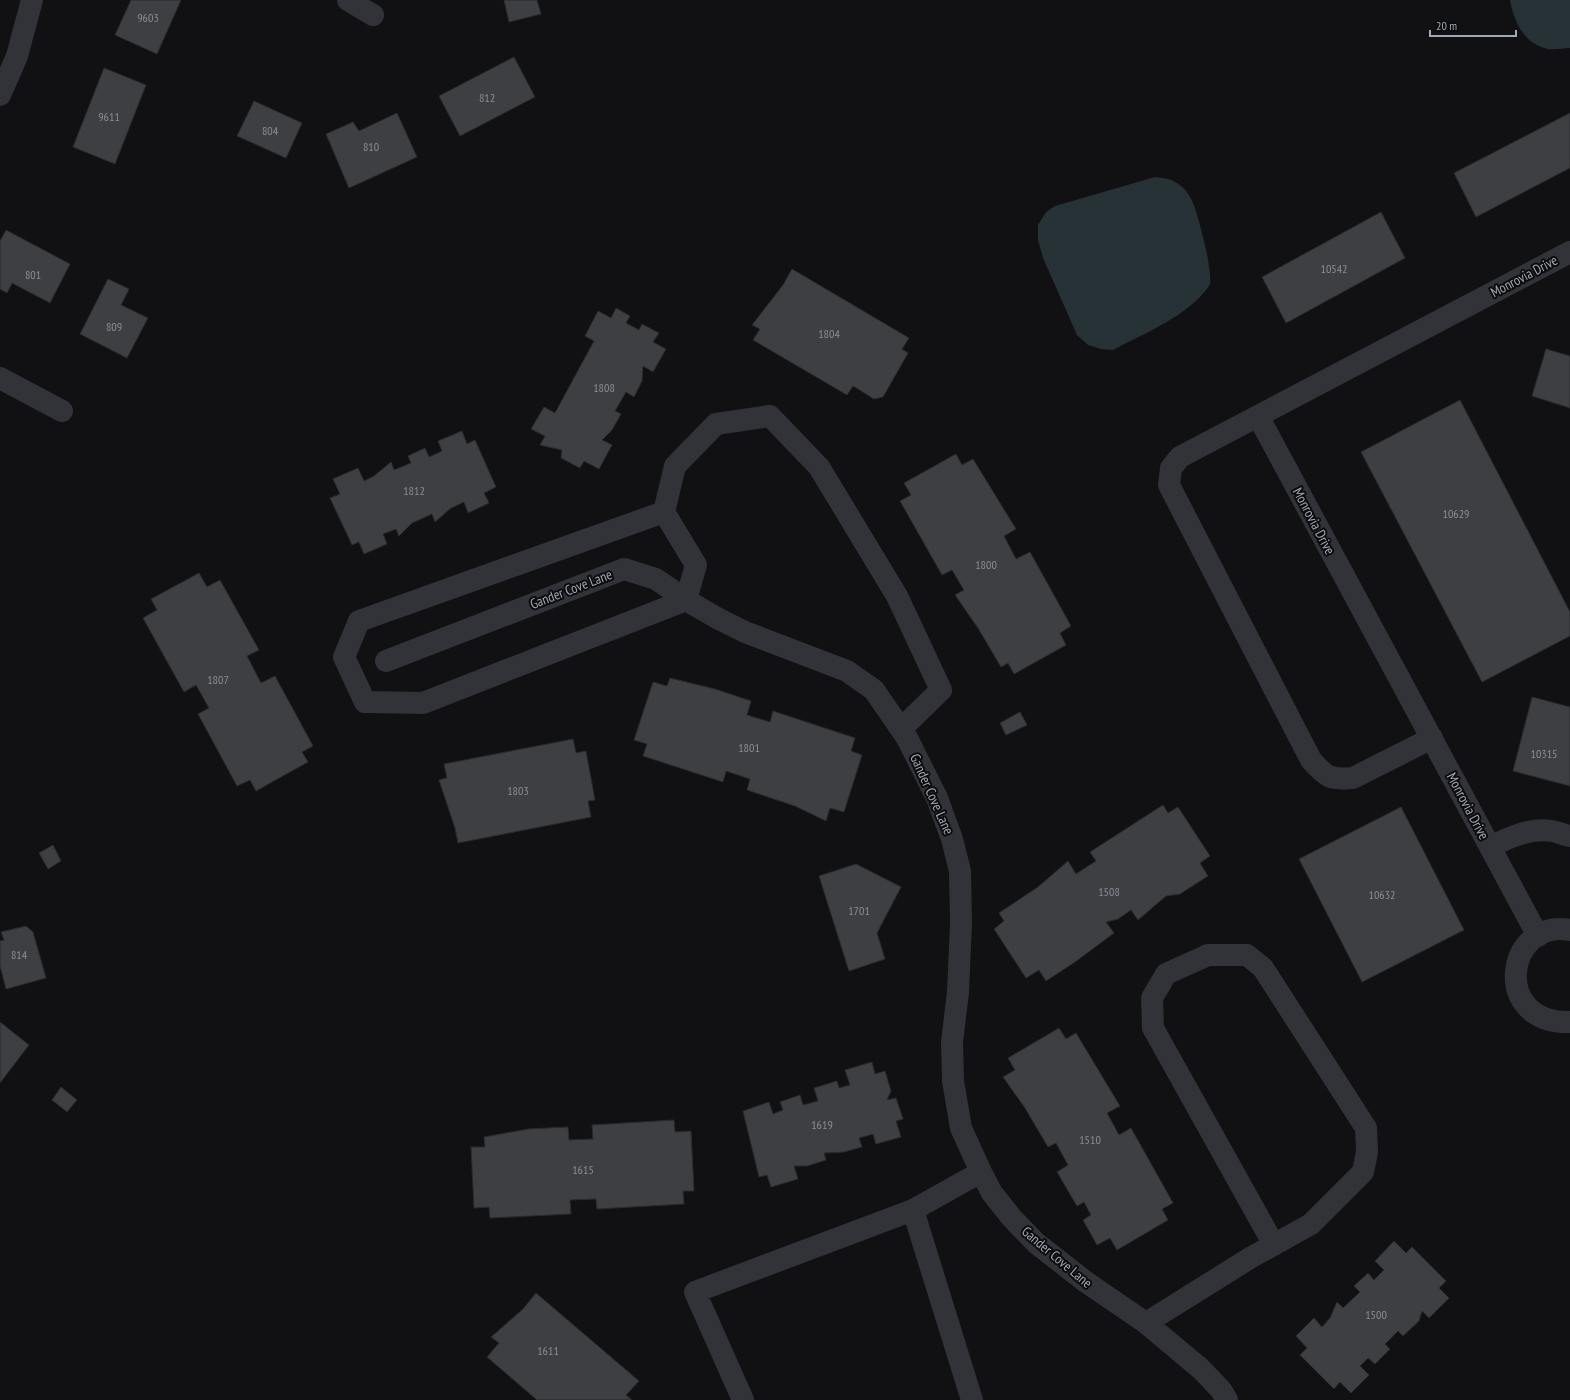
<svg xmlns="http://www.w3.org/2000/svg" width="1570" height="1400" viewBox="0 0 1570 1400" font-family="'PT Sans Narrow',sans-serif">
	<rect width="100%" height="100%" fill="#111113"/>
	<path fill="#273237" d="M1510 0H1570V48C1563 48 1555 50 1548 49 1524 44 1514 22 1510 0Z
		M1155 177C1165 178 1173 179 1181 186 1186 189 1191 198 1193 203 1198 214 1215 278 1209 286 1188 316 1145 333 1113 350L1101 349 1088 345 1077 335 1043 258 1038 240V225L1046 212 1055 206Z"/>
	<path fill="#3d3f43" stroke="#2b2b2f" d="M131 0H181L157 54 115 35Z
		M504 0H537L541 14 509 22Z
		M514 57 535 97 460 136 439 96Z
		M104 68 146 85 115 164 73 147Z
		M254 101 302 123 286 158 237 136Z
		M397 113 417 157 349 188 326 134 353 122 359 131Z
		M1570 113V168L1476 217 1454 173Z
		M1381 212 1405 258 1286 323 1262 277Z
		M6 230 70 264 50 303 12 283 7 293 0 289V241Z
		M792 269 909 338 902 349 908 353 883 397 874 399 853 386 847 395 753 340 760 329 752 325 783 285Z
		M108 279 129 289 121 305 148 318 127 358 80 334Z
		M616 308 630 316 626 323 639 330 642 324 659 333 653 342 666 349 653 372 643 366 642 381 634 397 626 392 615 411 621 414 612 430 602 440 612 445 599 469 584 461 580 468 561 458 562 450 540 445 545 436 531 429 544 407 555 413 594 341 585 336 598 311 611 318Z
		M1546 349 1570 356V408L1532 396Z
		M1460 400 1570 612V636L1482 682 1361 452Z
		M462 431 467 444 475 440 496 487 484 493 489 503 468 513 464 502 451 508 435 522 432 514 412 523 399 536 396 529 383 534 387 544 364 554 359 542 352 545 330 498 340 494 333 479 358 468 364 481 374 476 391 462 394 470 411 463 408 456 425 448 429 457 442 451 438 441Z
		M956 454 962 465 973 459 1016 529 1004 536 1016 559 1030 552 1071 626 1060 633 1066 645 1014 674 1008 663 1001 667 978 628 955 595 964 590 952 570 942 575 900 501 911 495 904 483Z
		M199 573 207 587 220 580 259 650 247 656 261 683 275 676 313 746 302 752 308 762 256 791 250 780 237 786 198 714 209 708 196 685 184 692 143 618 157 610 151 599Z
		M670 678 715 689 751 701 747 715 770 722 773 711 855 738 851 751 862 755 844 812 830 808 826 821 795 806 747 790 750 779 726 771 723 782 643 756 647 744 634 740 653 682 667 686Z
		M1532 697 1570 707V786L1513 771Z
		M1020 712 1027 725 1006 735 1000 723Z
		M573 739 576 753 586 751 595 800 588 801 591 817 458 843 455 828 439 780 447 778 444 764Z
		M1163 805 1168 813 1178 807 1210 856 1200 863 1208 876 1180 894 1166 896 1138 920 1131 910 1118 919 1106 922 1114 933 1075 962 1046 981 1039 970 1026 978 994 929 1004 921 999 913 1038 887 1068 861 1076 874 1096 861 1090 852Z
		M1401 807 1464 930 1362 982 1299 859Z
		M53 845 61 861 48 869 39 853Z
		M856 864 901 887 877 933 885 959 849 971 819 876Z
		M26 926 33 932 46 978 6 989 0 966V941L4 940 1 932Z
		M0 1022 29 1045 0 1083Z
		M1059 1028 1066 1039 1076 1033 1120 1106 1107 1113 1119 1135 1131 1128 1173 1203 1162 1209 1168 1220 1117 1250 1110 1238 1097 1245 1083 1220 1091 1215 1084 1202 1077 1206 1057 1172 1068 1165 1056 1143 1048 1147 1025 1108 1003 1077 1015 1070 1008 1058Z
		M872 1062 875 1074 885 1071 891 1091 887 1100 896 1098 903 1119 896 1121 901 1137 876 1144 873 1134 859 1138 862 1147 844 1152 824 1153 826 1160 807 1166H794L798 1179 771 1187 767 1175 759 1177 743 1111 769 1102 773 1114 783 1110 780 1102 800 1095 803 1105 818 1101 814 1088 837 1081 839 1088 850 1085 845 1070Z
		M61 1087 77 1100 67 1112 52 1100Z
		M674 1120 675 1132 691 1131 694 1191H683L684 1204 597 1209 596 1199 570 1200 571 1214 490 1218 489 1207 474 1208 471 1147H485L484 1137 528 1129 568 1127 569 1140 593 1139 592 1125Z
		M1394 1241 1406 1253 1412 1247 1446 1281 1439 1288 1449 1298 1429 1318 1422 1311 1419 1321 1403 1336 1398 1331 1385 1344 1390 1349 1375 1364 1368 1358 1360 1366 1369 1375 1351 1393 1340 1382 1334 1389 1300 1355 1307 1348 1296 1336 1314 1318 1322 1327 1330 1318 1337 1302 1343 1308 1360 1292 1354 1286 1368 1273 1374 1280 1384 1270 1375 1261Z
		M536 1293 639 1381 626 1395 632 1400H537L487 1357 499 1343 491 1337 523 1309Z"/>
	<g fill="none" stroke-linecap="round" stroke-linejoin="round">
		<path stroke="#323338" stroke-width="22" d="M348 0 373 15
			M0 95 17 56 32 0
			M0 378 62 411
			M1258 416 1538 936
			M664 512 359 621 344 657 365 702 423 703 686 600 696 565 664 512 675 466 716 424 770 416 819 467 897 596 941 690 901 729
			M386 661 624 569 656 579 686 600 717 618 745 632 847 671 874 690 907 738 937 798 952 839 960 871 961 923 958 992 952 1042 953 1081 961 1128 981 1172 992 1193 1011 1217 1036 1243 1086 1282 1146 1323 1201 1369 1221 1390 1227 1400
			M1432 738 1353 778C1330 780 1326 777 1311 760L1169 485 1171 468 1180 457 1570 252
			M1490 847C1508 838 1531 827 1552 831 1558 832 1564 835 1570 836
			M1570 930C1506 918 1490 1024 1570 1022
			M913 1210 972 1400
			M1146 1323 1250 1258 1311 1224 1363 1172 1367 1152 1366 1128 1263 968 1247 955H1208L1166 974 1152 998 1153 1028 1274 1245
			M743 1400 695 1292 913 1210 981 1172"/>
	</g>
	<g text-anchor="middle" dominant-baseline="central" stroke-width="4" stroke-linejoin="round" paint-order="stroke">
		<g font-size="12" fill="#888e98">
			<text x="148" y="17">9603</text>
			<text x="487" y="97">812</text>
			<text x="109" y="116">9611</text>
			<text x="270" y="130">804</text>
			<text x="371" y="146">810</text>
			<text x="1334" y="268">10542</text>
			<text x="33" y="274">801</text>
			<text x="114" y="326">809</text>
			<text x="829" y="333">1804</text>
			<text x="604" y="387">1808</text>
			<text x="414" y="490">1812</text>
			<text x="1456" y="513">10629</text>
			<text x="986" y="564">1800</text>
			<text x="218" y="679">1807</text>
			<text x="749" y="747">1801</text>
			<text x="1544" y="753">10315</text>
			<text x="518" y="790">1803</text>
			<text x="1109" y="891">1508</text>
			<text x="1382" y="894">10632</text>
			<text x="859" y="910">1701</text>
			<text x="19" y="954">814</text>
			<text x="822" y="1124">1619</text>
			<text x="1090" y="1139">1510</text>
			<text x="583" y="1169">1615</text>
			<text x="1376" y="1314">1500</text>
			<text x="548" y="1350">1611</text>
		</g>
		<g font-size="14" fill="#a1a9b5" stroke="#0c0c0e">
			<text transform="translate(1524 276) rotate(-28)">Monrovia Drive</text>
			<text transform="translate(1314 521) rotate(62)">Monrovia Drive</text>
			<text transform="translate(571 589) rotate(-21)">Gander Cove Lane</text>
			<text transform="translate(932 794) rotate(66)">Gander Cove Lane</text>
			<text transform="translate(1468 806) rotate(62)">Monrovia Drive</text>
			<text transform="translate(1057 1257) rotate(40)">Gander Cove Lane</text>
		</g>
	</g>
	<path d="M1430 30v6h86v-6" fill="none" stroke="#a1a9b5" stroke-width="2"/>
	<text x="1436" y="30" font-size="12" fill="#a1a9b5" stroke="#0c0c0e" stroke-width="3" paint-order="stroke">20 m</text>
</svg>
